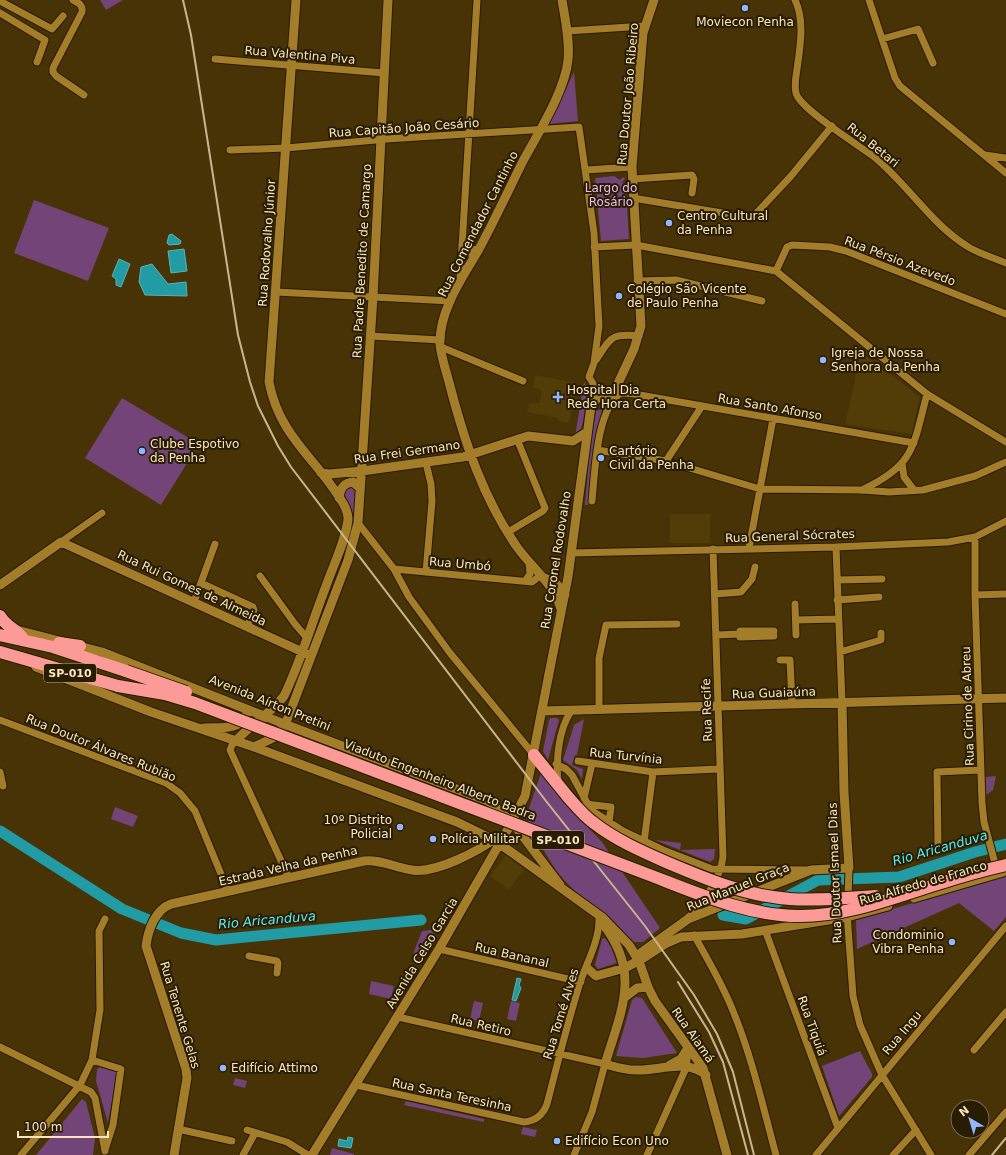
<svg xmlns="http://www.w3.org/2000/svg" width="1006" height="1155" viewBox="0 0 1006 1155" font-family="'DejaVu Sans',sans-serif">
	<rect width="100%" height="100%" fill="#473305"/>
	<path fill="#523c08" d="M861 352 920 397 912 434 845 424Z
		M535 375 577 383 569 423 559 421 558 418 527 412 530 403H539L542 391 533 387Z
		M670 514H710V543H670Z
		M506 855 524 869 509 890 490 876Z"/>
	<path fill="#724478" d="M100 0H123L106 10Z
		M574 72 578 121 549 124Z
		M614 176 620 180 623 177 625 179 622 182 626 187 629 239 601 241 595 178Z
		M34 200 109 228 88 281 14 253Z
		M584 382 593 394C579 404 589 426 575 436Z
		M122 398 199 444 161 505 85 458Z
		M602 409 591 469V504L585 505 590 448 596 411Z
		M353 486 357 489 353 523 344 493 346 489Z
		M551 718H557L559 720 548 760 543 751 549 720Z
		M584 719 577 755H575L572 765 583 769 582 779 577 770 563 760 574 725Z
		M541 773 564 803 602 842 660 928 643 942H634C613 920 585 903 564 880 548 863 538 837 526 817Z
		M996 776 993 790 986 795 985 777Z
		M115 807 138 816 133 827 111 819Z
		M655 840 681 843 680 850 715 849 714 859 710 862Z
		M1006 875V917L994 931 959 903 857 949 856 920Z
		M438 929 422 955 413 954 422 931Z
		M605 938 611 947 617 963 598 969 595 965 602 939Z
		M371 981 394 986 391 999 369 994Z
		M636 997 642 998 677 1053 643 1058 616 1056 632 1000Z
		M474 1001 483 1003 479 1021 470 1019Z
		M511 1001 520 1003 516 1021 507 1019Z
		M860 1051 872 1074V1077L839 1116 822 1066Z
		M100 1067 115 1071 117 1073 108 1123 96 1081 97 1069Z
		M235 1078 247 1081 245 1088 233 1085Z
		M82 1099 86 1102 95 1138 93 1155H36Z
		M406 1101 484 1119V1122L404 1105Z
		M523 1127 537 1130 535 1137 521 1134Z
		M332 1148 354 1154V1155H330Z"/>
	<path fill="#219ba4" stroke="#62b1ac" d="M172 234 181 241 180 244 169 245 167 243 169 235Z
		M184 249 187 271 171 273 168 251Z
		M119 259 130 264 121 287 116 285V279L112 276Z
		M152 264 168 284 186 282 187 296 145 295 139 282 141 267Z
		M517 978 521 979 519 985 521 988 516 1001 512 1000Z
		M348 1137 353 1138 351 1148 338 1146 339 1139 347 1141Z"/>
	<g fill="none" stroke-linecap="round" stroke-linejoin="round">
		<path stroke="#219ba4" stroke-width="11" d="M0 831 122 909 181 933 216 940 421 920
			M723 915 746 919 818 880 899 877 975 852 1006 844"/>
		<g stroke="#281c03" stroke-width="9">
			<path id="street" d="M73 0C79 3 83 5 82 12L53 68V72L56 76 84 95
				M795 0C805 20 800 48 797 69 796 76 794 85 796 93 799 108 858 145 873 156 907 183 931 225 970 248 981 254 994 258 1006 263
				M869 0 895 78 900 86 1006 173
				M0 1 52 29 63 16
				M0 13 45 40 37 62
				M567 31 645 26
				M882 39 918 29 933 63
				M215 59 384 73
				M230 150 286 148 387 139 579 127 594 233 599 326 594 363 589 377 600 395 610 405
				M985 155 1006 158
				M586 170 632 167
				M633 179 692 175 694 179 692 193
				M633 198 752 218 791 176 832 126
				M594 247 636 245 776 271 927 394 1006 442
				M776 271 787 247 792 245 830 247 846 251 1006 314
				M460 279 477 0
				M637 281 676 280 762 301
				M276 292 451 301
				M370 336 440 340
				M441 347 523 381
				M596 360C611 338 610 333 639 336
				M614 392 634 394 914 443
				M597 450 666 461 760 489 862 490 889 492 923 490 975 476 1006 462
				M666 461 702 406
				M902 463 904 477 914 490
				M862 490C915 465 913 447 927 394
				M592 501C595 473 596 408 622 392
				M358 523 394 569 409 597 450 653 534 755
				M508 532 543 511 545 508 517 439
				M975 537V595L982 803 984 822 997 871
				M61 542 102 513
				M836 547 842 702
				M749 548 773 419
				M571 553 836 547 948 542 975 537 1006 521
				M394 569 532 582 541 575
				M426 572 432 501 431 484 426 463
				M260 576 295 624 307 638
				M837 580 882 579
				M525 581 530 574 529 562
				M201 583 253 607 254 610 247 627
				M715 594 741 592 752 579 755 567
				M975 595 1006 594
				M837 600 879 597
				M194 602 215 544
				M795 604 796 635
				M796 620 838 619
				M774 631H740V637L774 636
				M716 635 740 634
				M840 652 881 640V633
				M780 660H790L792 704
				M599 710V658L606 625 677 624
				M0 720 166 783 180 793 195 811 228 891
				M236 741 232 745 230 750 289 878
				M578 761 653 772 719 769
				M556 764 566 769 572 775 591 810 623 831 663 850 712 869 809 870
				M0 772 3 786
				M558 783C556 760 558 731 571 711
				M584 798 592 764
				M586 804 611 807 609 823
				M644 842 653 772
				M938 845 937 772 981 770
				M848 900 849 868
				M847 913 853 996 860 1025 882 1075 931 1155
				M688 918C704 901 720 880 723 857L713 549
				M765 930 838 1128
				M694 935C708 960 723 985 733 1011 752 1057 763 1107 776 1155
				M439 949 581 982
				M249 956 277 961 278 963 277 973
				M398 1017 605 1064 592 1112 574 1155
				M0 1047 91 1092 95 1098 105 1151
				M974 1050 1006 1012
				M92 1060 121 1069 113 1125 105 1150
				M356 1085 524 1122C535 1121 543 1115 547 1104 557 1065 567 1025 579 986 586 963 599 943 599 919
				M178 1129 232 1141
				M247 1130 287 1142 308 1155
				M21 1155 80 1085 92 1060 100 1010 99 931 105 919
				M243 1155 255 1133
				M647 1155 686 1068 688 1050
				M816 1155 1006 926
				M893 1155 916 1130
				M969 1155 1006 1112"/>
		</g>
		<g stroke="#281c03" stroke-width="11">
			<path id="secondary" d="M463 245 468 252 478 250
				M321 473 330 474 362 471 463 457 528 436 573 441 587 432
				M339 498C340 489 343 483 353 482L360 488
				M544 578 555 582 565 595
				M0 585 61 542 307 654
				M561 609C554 584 532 568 517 547 483 498 465 443 450 386 447 373 441 358 440 344 439 311 462 278 478 251 494 222 508 191 523 161 538 133 565 91 568 60 570 40 565 19 562 0
				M13 629 102 652 292 727 488 801 512 822 560 885
				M36 667 151 712 254 747 457 822 494 840 521 859 603 918 629 945 639 961 648 987 655 1001 703 1068 727 1155
				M542 711 1006 698
				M204 728C216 727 240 731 245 716
				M236 741C250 724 271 714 284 696 301 661 312 622 326 586 333 566 346 540 348 519 348 515 346 509 344 505 318 459 280 439 269 382L296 0
				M254 747 273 738 285 725 348 560 358 523 373 297 388 0
				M914 898 1003 872
				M602 923C642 972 621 1011 605 1064 616 1067 627 1071 639 1070 661 1070 687 1059 706 1075
				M638 955 688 919 811 870 849 868 844 792 842 702
				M587 968 596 976 625 968 645 957 665 944 681 937 742 934 847 917 888 906
				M624 998 637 988 648 987
				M670 1065 681 1059 688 1048
				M174 1155 187 1078 186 1069 146 946C148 930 155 910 171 904L364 861C380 859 396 868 412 870 435 874 479 851 497 837
				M312 1155 439 949 508 829 525 796 568 577 591 406 600 395 614 392 634 349 641 326 632 167 643 33 654 0"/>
		</g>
		<g stroke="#281c03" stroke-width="14">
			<path id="highway" d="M0 616C7 628 18 630 23 639
				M0 635 53 647 126 671
				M59 643 80 646
				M0 652 118 686
				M534 755 568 797"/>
		</g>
		<use href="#street" stroke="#a47d2a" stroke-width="7"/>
		<use href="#secondary" stroke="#a47d2a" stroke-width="9"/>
		<use href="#highway" stroke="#fc9a97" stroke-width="12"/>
		<path stroke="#cab68e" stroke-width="2" d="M183 0 191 35 238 335 250 382 258 406 278 446 291 467 546 801 645 926 694 995 717 1034 733 1072 754 1155
			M678 982 709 1032 723 1062 748 1155
			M992 1155 1006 1138"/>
		<g stroke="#281c03" stroke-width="14" stroke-linecap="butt">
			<path id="highway-bridge" d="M126 671 186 692
				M118 686 165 694 195 703 639 871C690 890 744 916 800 916 849 916 895 897 941 883 962 876 984 870 1006 865
				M568 797C576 806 584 816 594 823 616 840 641 851 666 862 706 879 746 896 790 899 818 901 847 898 875 896"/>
		</g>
		<use href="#highway-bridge" stroke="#fc9a97" stroke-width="12"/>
	</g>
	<g fill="#92b7fd" stroke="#281c03" stroke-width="1.5">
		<circle cx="745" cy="8" r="4"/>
		<circle cx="669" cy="223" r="4"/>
		<circle cx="619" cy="296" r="4"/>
		<circle cx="823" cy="360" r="4"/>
		<path d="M556 391h4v4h4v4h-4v4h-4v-4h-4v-4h4z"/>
		<circle cx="142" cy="451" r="4"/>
		<circle cx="601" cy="458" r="4"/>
		<circle cx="400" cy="827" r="4"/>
		<circle cx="433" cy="839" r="4"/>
		<circle cx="952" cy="942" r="4"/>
		<circle cx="223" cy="1068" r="4"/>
		<circle cx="557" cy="1141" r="4"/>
	</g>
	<g text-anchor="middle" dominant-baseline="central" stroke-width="4" stroke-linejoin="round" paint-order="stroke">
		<g fill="#281c03" stroke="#baa987" stroke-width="1">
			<rect x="44" y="664" width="52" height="18" rx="3"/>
			<rect x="532" y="831" width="52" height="18" rx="3"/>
		</g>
		<g font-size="11" font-weight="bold" fill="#f9e5bf">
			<text x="70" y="673">SP-010</text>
			<text x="558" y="840">SP-010</text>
		</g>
		<g font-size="12" fill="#f9e5bf" stroke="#281c03" text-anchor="start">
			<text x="745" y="22" text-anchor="middle">Moviecon Penha</text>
			<text x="677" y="216">Centro Cultural<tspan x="677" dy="14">da Penha</tspan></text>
			<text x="627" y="289">Colégio São Vicente<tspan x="627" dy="14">de Paulo Penha</tspan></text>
			<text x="831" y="353">Igreja de Nossa<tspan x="831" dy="14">Senhora da Penha</tspan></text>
			<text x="567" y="390">Hospital Dia<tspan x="567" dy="14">Rede Hora Certa</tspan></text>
			<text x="150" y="444">Clube Espotivo<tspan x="150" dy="14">da Penha</tspan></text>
			<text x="609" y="451">Cartório<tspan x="609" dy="14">Civil da Penha</tspan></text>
			<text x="392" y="820" text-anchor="end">10º Distrito<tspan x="392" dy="14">Policial</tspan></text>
			<text x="441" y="839">Polícia Militar</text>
			<text x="944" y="935" text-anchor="end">Condominio<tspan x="944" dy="14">Vibra Penha</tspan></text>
			<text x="231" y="1068">Edifício Attimo</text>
			<text x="565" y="1141">Edifício Econ Uno</text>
		</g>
		<g font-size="12" fill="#f9e5bf" stroke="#281c03">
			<text transform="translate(300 55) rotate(5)">Rua Valentina Piva</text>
			<text transform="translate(628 94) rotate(-85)">Rua Doutor João Ribeiro</text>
			<text transform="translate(404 128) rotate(-4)">Rua Capitão João Cesário</text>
			<text transform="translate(873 145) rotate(39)">Rua Betari</text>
			<text transform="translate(478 224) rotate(-63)">Rua Comendador Cantinho</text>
			<text transform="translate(267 243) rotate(-86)">Rua Rodovalho Júnior</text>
			<text transform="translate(362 261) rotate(-87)">Rua Padre Benedito de Camargo</text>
			<text transform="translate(900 261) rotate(21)">Rua Pérsio Azevedo</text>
			<text transform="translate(770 407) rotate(10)">Rua Santo Afonso</text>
			<text transform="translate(407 452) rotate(-8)">Rua Frei Germano</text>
			<text transform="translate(790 536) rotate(-2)">Rua General Sócrates</text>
			<text transform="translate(556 560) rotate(-81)">Rua Coronel Rodovalho</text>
			<text transform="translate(460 564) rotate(5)">Rua Umbó</text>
			<text transform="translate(192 588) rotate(25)">Rua Rui Gomes de Almeida</text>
			<text transform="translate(774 693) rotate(-2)">Rua Guaiaúna</text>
			<text transform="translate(270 703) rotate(22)">Avenida Aírton Pretini</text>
			<text transform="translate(968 706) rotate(-92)">Rua Cirino de Abreu</text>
			<text transform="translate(707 710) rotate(-92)">Rua Recife</text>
			<text transform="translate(101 748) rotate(22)">Rua Doutor Álvares Rubião</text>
			<text transform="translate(626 756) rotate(6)">Rua Turvínia</text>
			<text transform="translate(440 780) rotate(21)">Viaduto Engenheiro Alberto Badra</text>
			<text transform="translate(288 866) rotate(-13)">Estrada Velha da Penha</text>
			<text transform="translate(835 873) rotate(-92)">Rua Doutor Ismael Dias</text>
			<text transform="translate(923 883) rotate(-16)">Rua Alfredo de Franco</text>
			<text transform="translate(738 887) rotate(-22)">Rua Manuel Graça</text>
			<text transform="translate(422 953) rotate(-59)">Avenida Celso Garcia</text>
			<text transform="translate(512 955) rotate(13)">Rua Bananal</text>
			<text transform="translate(561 1014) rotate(-73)">Rua Tomé Alves</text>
			<text transform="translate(180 1015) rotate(73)">Rua Tenente Gelas</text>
			<text transform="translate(481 1025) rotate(13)">Rua Retiro</text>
			<text transform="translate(812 1026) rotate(70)">Rua Tiquiá</text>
			<text transform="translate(902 1033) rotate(-50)">Rua Ingu</text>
			<text transform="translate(693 1035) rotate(55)">Rua Aiamá</text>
			<text transform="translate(452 1095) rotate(12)">Rua Santa Teresinha</text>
		</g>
		<g font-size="12" fill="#edbcf4" stroke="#281c03">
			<text x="611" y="188">Largo do<tspan x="611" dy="14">Rosário</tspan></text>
		</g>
		<g font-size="13" font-style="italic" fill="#59ecf8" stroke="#281c03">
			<text transform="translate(940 848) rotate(-16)">Rio Aricanduva</text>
			<text transform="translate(267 920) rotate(-5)">Rio Aricanduva</text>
		</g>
	</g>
	<g transform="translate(970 1119) rotate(322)"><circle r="19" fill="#281c03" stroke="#7c6c4e"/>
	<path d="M0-3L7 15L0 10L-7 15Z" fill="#92b7fd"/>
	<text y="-6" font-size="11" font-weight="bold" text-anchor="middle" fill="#f9e5bf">N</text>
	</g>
	<path d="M18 1131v6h90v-6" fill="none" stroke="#f9e5bf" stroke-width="2"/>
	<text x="24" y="1131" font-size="12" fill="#f9e5bf" stroke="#281c03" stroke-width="3" paint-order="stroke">100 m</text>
</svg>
